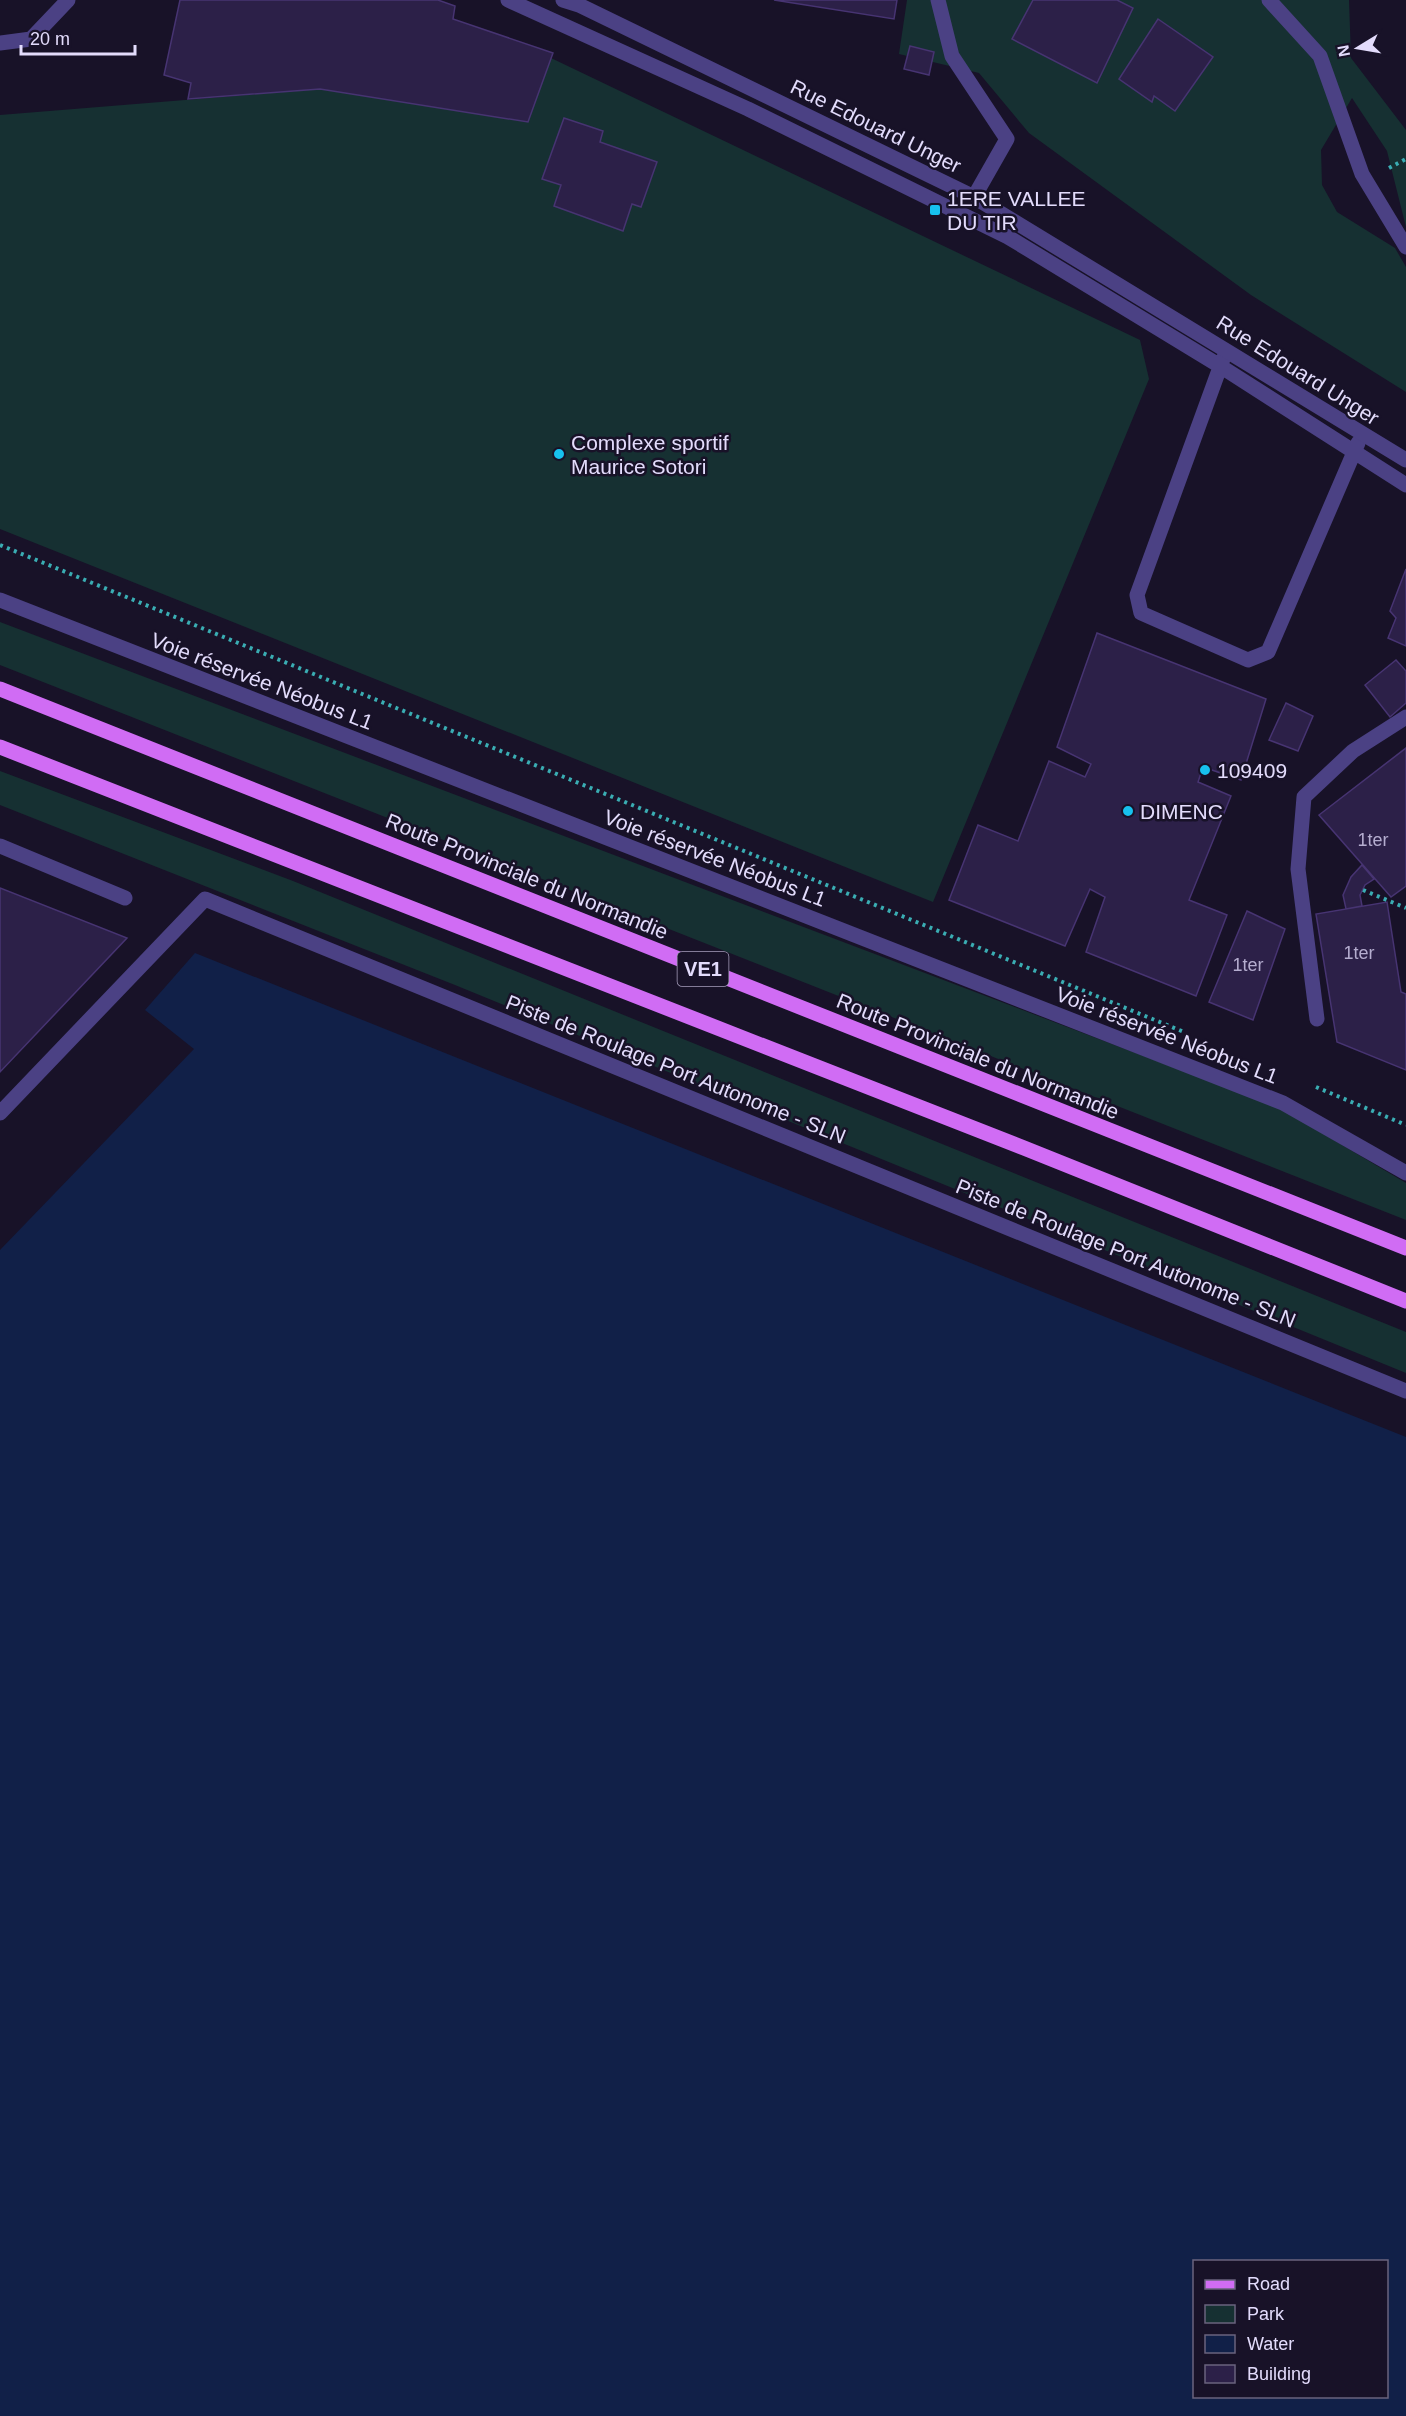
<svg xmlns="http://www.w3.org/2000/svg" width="1406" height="2416" viewBox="0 0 1406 2416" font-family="Arial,sans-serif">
	<rect width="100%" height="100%" fill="#181228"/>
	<path fill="#163032" d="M907 0H1349L1351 58 1406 130V227L1387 151 1352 98 1321 150 1322 185 1337 212 1395 248 1406 267V392L1251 295 1029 133 979 73 899 54Z
		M551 58 1140 340 1149 379 933 902 0 529V115L320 89 528 121Z
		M0 622 1278 1107 1406 1183V1220L0 665Z
		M0 771 293 881 1406 1332V1373L455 985 0 805Z"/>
	<path fill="#112048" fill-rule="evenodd" d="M195 953 1406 1437V2416H0V1250L194 1049 145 1010ZM1194 2262H1386V2396H1194Z"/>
	<path fill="#2c2048" stroke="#473472" stroke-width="1.5" d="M180 0H438L455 6 453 19 553 53 528 122 320 89 188 99 191 83 164 75Z
		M774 0H897L894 19Z
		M1033 0H1117L1133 8 1097 83 1012 39Z
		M1158 19 1213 57 1175 111 1154 96 1152 102 1119 79Z
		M910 46 934 52 929 75 904 69Z
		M564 118 603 131 600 142 657 162 641 207 632 204 623 231 554 206 561 185 542 179Z
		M1406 569V646L1388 638 1396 618 1390 611Z
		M1097 633 1266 699 1241 780 1203 767 1198 782 1231 796 1189 900 1227 915 1196 996 1086 952 1105 897 1090 889 1065 946 949 900 978 825 1018 841 1049 761 1085 777 1091 764 1057 747Z
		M1396 660 1406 671V703L1390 717 1365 685Z
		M1286 703 1313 716 1298 751 1269 740Z
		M1406 748V886L1391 897 1319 815Z
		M1362 865 1374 879 1365 885 1360 895 1362 906 1346 909 1343 895 1351 877Z
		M0 888 127 938 0 1072Z
		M1387 902 1401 992 1406 994V1070L1337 1042 1316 914Z
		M1247 911 1285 929 1253 1020 1209 1002Z"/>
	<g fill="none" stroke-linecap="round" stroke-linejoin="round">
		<path stroke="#3aadb3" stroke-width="4" stroke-dasharray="3 4.5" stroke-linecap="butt" d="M1389 168 1406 159
			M0 545 1184 1032
			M1363 890 1406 908
			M1316 1087 1406 1125"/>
		<path stroke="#4b4184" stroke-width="15" d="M508 0 748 109 1008 237 1220 366 1406 485
			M0 43 31 39 68 0
			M1223 359 1137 595 1141 613 1248 660 1268 652 1358 443
			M0 600 1283 1103 1406 1173
			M0 846 125 898
			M1317 1019 1298 869 1304 797 1353 751 1406 717
			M0 1113 205 899 1406 1391"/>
		<path stroke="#4b4184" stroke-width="15" d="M938 0 952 56 1007 139 974 197
			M1269 0 1320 56 1362 174 1406 247"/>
		<path stroke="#4b4184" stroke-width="15" d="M563 0 579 5 974 197 1406 460"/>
		<path stroke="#d06cf4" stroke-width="15" d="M0 689 1406 1248
			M0 747 1024 1148 1406 1301"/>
	</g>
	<g fill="#17c1ee" stroke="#181228" stroke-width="2">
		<rect x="929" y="204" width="12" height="12" rx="3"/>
		<circle cx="559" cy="454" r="6"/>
		<circle cx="1205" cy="770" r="6"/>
		<circle cx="1128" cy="811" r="6"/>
	</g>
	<g text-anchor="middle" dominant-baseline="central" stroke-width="5" stroke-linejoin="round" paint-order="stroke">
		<g font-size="18" fill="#b5adcf">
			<text x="1373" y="840">1ter</text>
			<text x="1359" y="953">1ter</text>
			<text x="1248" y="965">1ter</text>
		</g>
		<rect fill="#181228" stroke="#a69fbc" stroke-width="1.5" x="677.5" y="952" width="51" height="34" rx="4.5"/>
		<g font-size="20" font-weight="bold" fill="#e3dcfc">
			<text x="703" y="969">VE1</text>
		</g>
		<g font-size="21" fill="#e3dcfc" stroke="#181228">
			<text transform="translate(876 126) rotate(26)">Rue Edouard Unger</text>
			<text transform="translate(1298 370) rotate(32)">Rue Edouard Unger</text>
			<text transform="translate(262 681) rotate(21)">Voie réservée Néobus L1</text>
			<text transform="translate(715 858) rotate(21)">Voie réservée Néobus L1</text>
			<text transform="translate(527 876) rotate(22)">Route Provinciale du Normandie</text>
			<text transform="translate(1167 1035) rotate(21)">Voie réservée Néobus L1</text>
			<text transform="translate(978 1056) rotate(22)">Route Provinciale du Normandie</text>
			<text transform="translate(676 1069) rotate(22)">Piste de Roulage Port Autonome - SLN</text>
			<text transform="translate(1126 1253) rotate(22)">Piste de Roulage Port Autonome - SLN</text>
		</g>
		<g font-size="21" fill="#e3dcfc" stroke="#181228" text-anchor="start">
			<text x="947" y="198">1ERE VALLEE<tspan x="947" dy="24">DU TIR</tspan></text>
			<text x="571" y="442">Complexe sportif<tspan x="571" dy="24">Maurice Sotori</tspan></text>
			<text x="1217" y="770">109409</text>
			<text x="1140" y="811">DIMENC</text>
		</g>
	</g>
	<rect x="1193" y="2260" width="195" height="138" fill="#181228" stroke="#69637d" stroke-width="1.5"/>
	<rect x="1205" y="2280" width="30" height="9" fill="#d06cf4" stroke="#69637d" stroke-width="1.5"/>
	<text x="1247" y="2290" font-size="18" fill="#e3dcfc">Road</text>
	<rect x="1205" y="2305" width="30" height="18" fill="#163032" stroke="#69637d" stroke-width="1.5"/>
	<text x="1247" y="2320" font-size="18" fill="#e3dcfc">Park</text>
	<rect x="1205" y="2335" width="30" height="18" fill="#112048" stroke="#69637d" stroke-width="1.5"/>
	<text x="1247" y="2350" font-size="18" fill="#e3dcfc">Water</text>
	<rect x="1205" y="2365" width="30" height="18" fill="#2c2048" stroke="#69637d" stroke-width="1.5"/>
	<text x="1247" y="2380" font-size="18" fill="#e3dcfc">Building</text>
	<g transform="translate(1358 48) rotate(259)" stroke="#181228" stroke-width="4.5" paint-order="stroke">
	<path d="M0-4.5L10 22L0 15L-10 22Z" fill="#e3dcfc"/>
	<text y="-9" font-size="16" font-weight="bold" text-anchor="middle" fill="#e3dcfc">N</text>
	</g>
	<path d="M21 45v9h114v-9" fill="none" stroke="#e3dcfc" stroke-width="3"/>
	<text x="30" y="45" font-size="18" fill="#e3dcfc" stroke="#181228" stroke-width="4.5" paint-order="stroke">20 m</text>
</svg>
